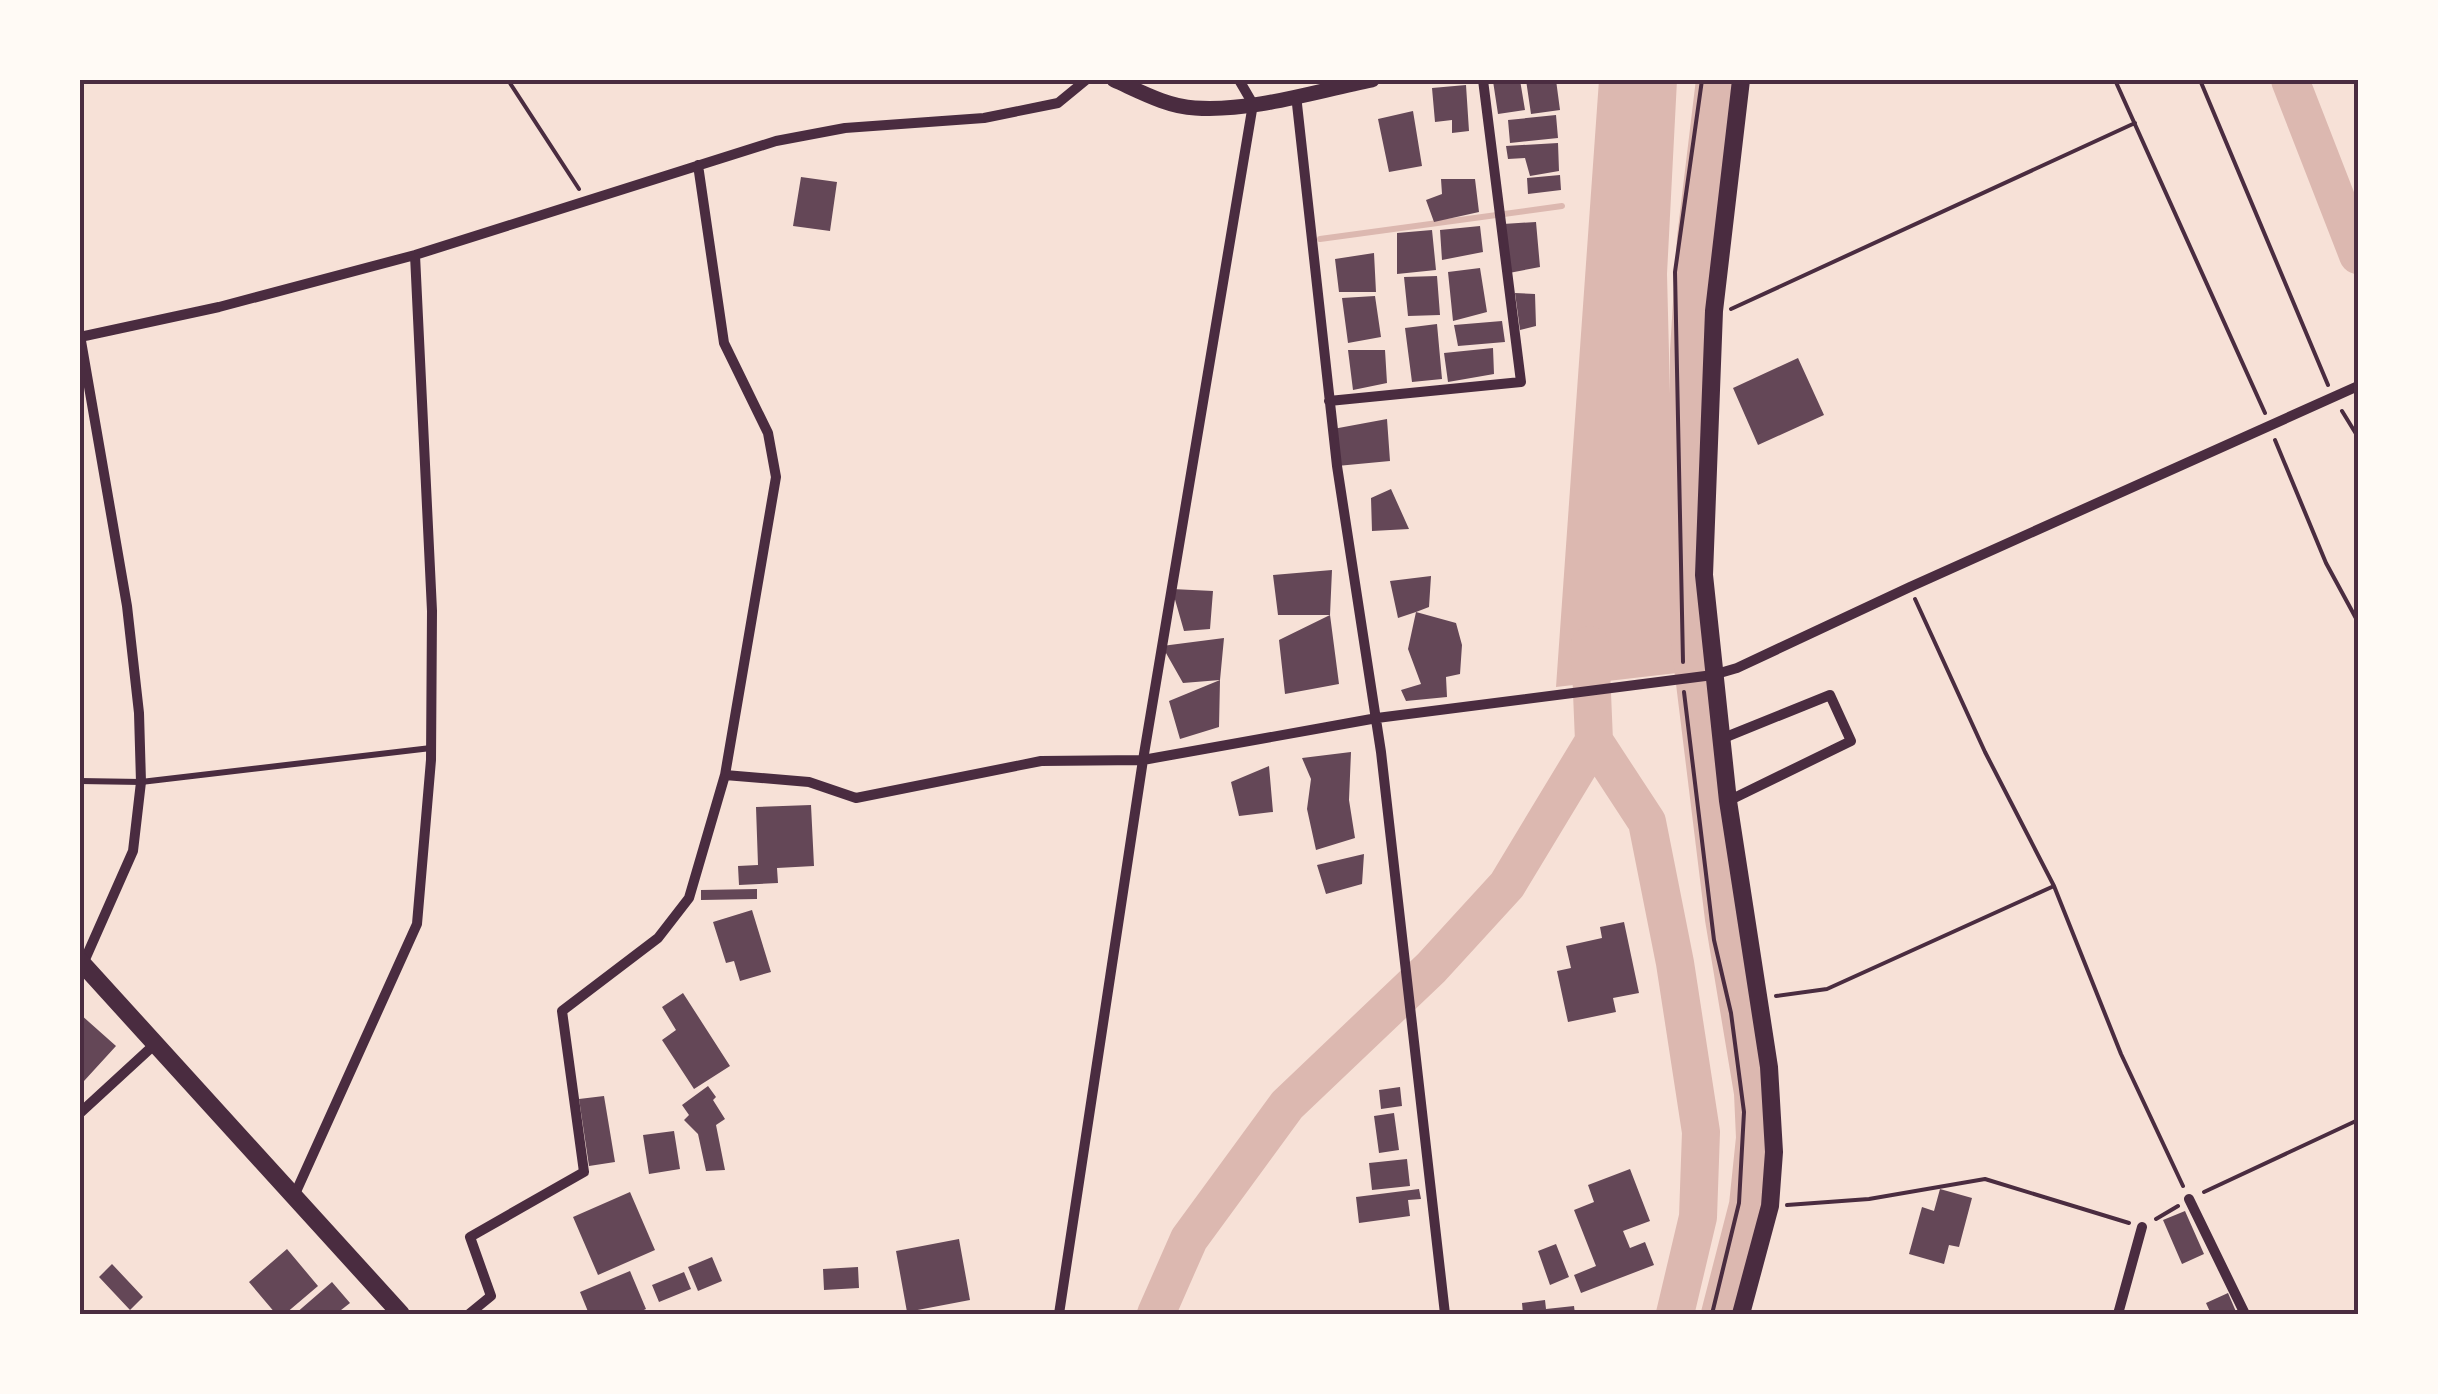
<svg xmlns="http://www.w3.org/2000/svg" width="2438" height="1394" viewBox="0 0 2438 1394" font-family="'Source Sans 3',sans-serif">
	<rect width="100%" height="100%" fill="#f7e1d7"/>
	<path fill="#dcb8b0" d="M1599 80H1677L1667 274 1677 673 1556 687Z"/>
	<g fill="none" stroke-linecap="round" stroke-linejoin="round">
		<path stroke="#dcb8b0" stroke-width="6" d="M1320 239 1562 206"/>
		<path stroke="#dcb8b0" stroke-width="38" d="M1715 80 1696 238 1689 351V634L1724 919 1753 1093 1755 1138 1748 1205 1720 1314
			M2290 80 2358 255
			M1590 645 1594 741 1647 822 1675 963 1701 1132 1698 1217 1675 1314
			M1156 1314 1189 1239 1287 1105 1431 968 1507 885 1594 741"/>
	</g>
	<path fill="#644757" d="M1520 80 1525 110 1498 114 1493 81Z
		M1526 80H1556L1560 110 1531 114Z
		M1466 85 1469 131 1452 133V120L1435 122 1432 88Z
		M1413 111 1422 166 1389 172 1378 119Z
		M1556 115 1558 138 1510 143 1508 120Z
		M1558 143 1559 171 1530 176 1525 158 1508 159 1506 146Z
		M1560 175 1561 190 1528 194 1527 178Z
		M801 177 837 182 830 231 793 226Z
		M1441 179H1475L1479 212 1434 222 1426 200 1442 194Z
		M1536 222 1540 267 1509 273 1503 224Z
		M1480 226 1483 252 1442 260 1440 230Z
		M1432 230 1436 270 1397 274V233Z
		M1374 253 1376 292H1339L1335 259Z
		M1480 268 1487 312 1453 321 1448 272Z
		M1437 276 1440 315 1408 316 1404 277Z
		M1515 293 1535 294 1536 326 1520 330Z
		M1375 296 1381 337 1348 343 1342 298Z
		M1502 321 1505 342 1458 346 1454 325Z
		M1437 324 1442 379 1412 382 1405 328Z
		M1493 348 1494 374 1448 382 1444 353Z
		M1348 350H1385L1387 383 1353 390Z
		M1798 358 1824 415 1758 445 1733 388Z
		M1387 419 1390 461 1337 466 1333 429Z
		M1391 489 1409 529 1372 531 1371 498Z
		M1332 570 1330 615 1339 684 1285 694 1279 640 1330 615H1278L1273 575Z
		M1431 576 1429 607 1416 612 1456 623 1462 645 1460 674 1446 677 1447 697 1406 701 1401 690 1421 684 1408 649 1416 612 1398 618 1390 581Z
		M1172 589 1213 591 1210 629 1184 631Z
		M1224 638 1220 680 1183 683 1162 646Z
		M1220 680 1219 727 1180 739 1169 701Z
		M1351 752 1349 800 1355 838 1316 850 1307 809 1311 779 1302 758Z
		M1269 766 1273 812 1239 816 1231 782Z
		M811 805 814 866 777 868 778 883 739 885 738 866 758 865 756 807Z
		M1364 854 1362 884 1326 894 1317 865Z
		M757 889V899L701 900V890Z
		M752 910 771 972 740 981 734 961 726 963 713 922Z
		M1624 922 1639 993 1613 998 1616 1012 1568 1022 1557 971 1571 968 1566 946 1602 938 1600 927Z
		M683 993 730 1066 694 1089 662 1040 676 1030 662 1007Z
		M80 1014 116 1046 84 1081 80 1077Z
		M708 1086 716 1097 713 1100 725 1119 716 1125 725 1170 706 1171 698 1134 684 1120 689 1115 682 1105Z
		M1400 1087 1402 1106 1381 1109 1379 1090Z
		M604 1096 615 1162 589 1166 579 1099Z
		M1394 1113 1399 1150 1379 1153 1374 1116Z
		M674 1131 680 1169 649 1174 643 1135Z
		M1407 1159 1410 1186 1372 1190 1369 1163Z
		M1630 1169 1650 1221 1623 1231 1630 1248 1645 1242 1654 1265 1581 1293 1574 1275 1596 1266 1574 1210 1594 1202 1588 1185Z
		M1419 1189 1421 1199 1408 1200 1410 1216 1359 1223 1356 1197Z
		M1940 1189 1972 1198 1959 1247 1949 1245 1944 1264 1909 1254 1922 1207 1934 1211Z
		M630 1192 655 1250 598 1275 573 1217Z
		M2185 1211 2204 1254 2182 1264 2163 1220Z
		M959 1239 970 1300 907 1312 896 1251Z
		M1556 1244 1569 1277 1550 1285 1538 1251Z
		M287 1249 318 1286 285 1314H276L249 1282Z
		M712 1257 722 1281 698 1291 688 1267Z
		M112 1264 143 1297 130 1310 99 1277Z
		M858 1267 859 1288 824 1290 823 1269Z
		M630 1271 646 1309 635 1314H613L611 1311 589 1314 580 1292Z
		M684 1272 691 1289 659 1302 652 1285Z
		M332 1282 350 1303 336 1314H295Z
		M2228 1293 2237 1314H2211L2206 1303Z
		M1545 1300 1546 1309 1574 1306 1575 1314H1523L1522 1303Z"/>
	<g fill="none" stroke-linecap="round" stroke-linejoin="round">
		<path stroke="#4a2c40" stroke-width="4" d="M508 80 579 189
			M2115 80 2265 413
			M2200 80 2328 385
			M1731 309 2135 123
			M2342 411 2358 437
			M2275 440 2326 563 2358 622
			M1915 599 1985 752 2054 886 2121 1054 2183 1186
			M1683 662 1675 272 1702 80
			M1684 692 1714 940 1731 1013 1744 1112 1739 1203 1712 1314
			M1776 996 1827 989 2054 886
			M2204 1192 2358 1120
			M1787 1205 1869 1199 1985 1179 2129 1223
			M2156 1219 2178 1206"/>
		<path stroke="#4a2c40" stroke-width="6" d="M80 781 141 782 431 748"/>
		<path stroke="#4a2c40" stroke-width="10" d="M1296 95 1337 466 1381 752 1445 1314
			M80 335 127 606 139 713 141 782 133 851 83 964
			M80 337 219 307 415 255 776 141 845 128 984 118 1058 103 1086 80
			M1329 401 1521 382 1483 80
			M1721 739 1830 695 1851 741 1728 801
			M725 775 809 782 856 798 1041 761 1143 760 1377 718 1713 675 1737 668 1910 587 2358 386
			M80 1113 154 1045
			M295 1194 417 924 431 760 432 611 415 255
			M2189 1199 2245 1314
			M469 1314 491 1296 470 1237 584 1172 562 1011 658 938 689 898 725 775 776 477 768 433 724 343 698 165
			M1059 1314 1143 760 1253 104 1239 80
			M2118 1314 2142 1227"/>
		<path stroke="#4a2c40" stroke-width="15" d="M1114 80C1139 91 1168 107 1195 108 1253 112 1316 91 1372 80"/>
		<path stroke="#4a2c40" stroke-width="18" d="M80 961 401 1314
			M1741 1314 1770 1206 1774 1152 1769 1067 1728 801 1704 575 1714 311 1741 80"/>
	</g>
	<rect width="2438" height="1394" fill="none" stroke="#fffaf5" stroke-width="165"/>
	<rect x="82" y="82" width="2274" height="1230" fill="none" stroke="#4a2c40" stroke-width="4"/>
</svg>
